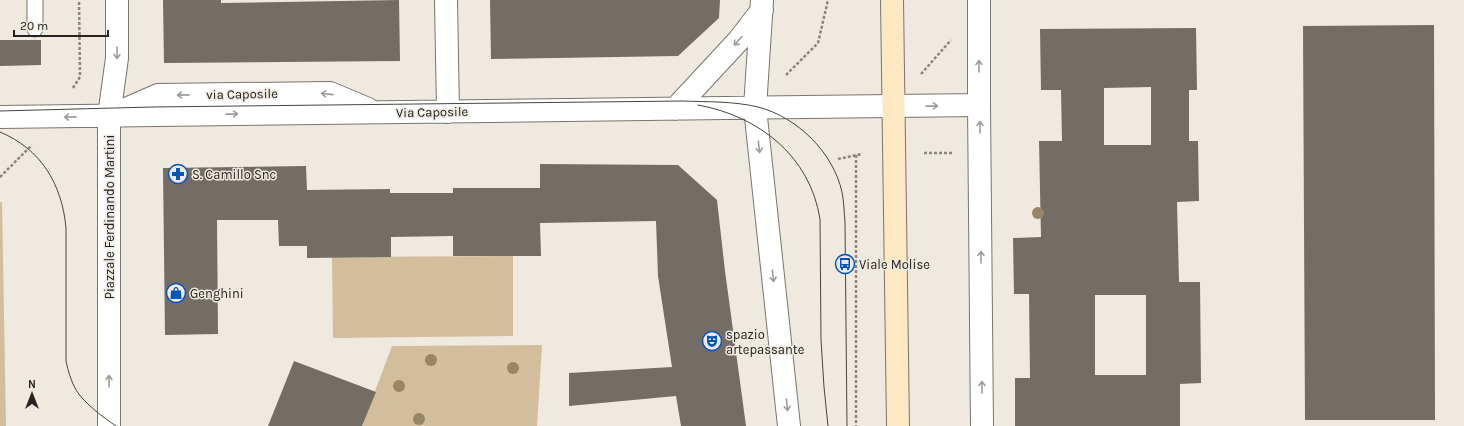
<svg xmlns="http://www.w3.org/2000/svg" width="1464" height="426" viewBox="0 0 1464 426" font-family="Karla,sans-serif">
	<rect width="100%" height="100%" fill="#efe9e0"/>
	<path fill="#d2be9d" d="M0 202H2L6 426H0Z
		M513 256V336L333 338 332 257Z
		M542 345 537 426H362L392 346Z"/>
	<path fill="#736d65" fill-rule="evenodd" d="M163 0H221V3L399 0 400 61 164 63Z
		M490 0H720L719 18 678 56 491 59Z
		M1434 25 1435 420H1305L1303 26Z
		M1196 28 1197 90H1189V141H1198L1199 201 1177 202 1179 282H1200L1201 383 1180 384V426H1015V378H1030L1029 294H1014L1013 238 1041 237 1039 141H1062L1061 90H1041L1040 29ZM1151 87V145H1104V88ZM1095 295H1146V375H1095Z
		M0 40H41V65L0 66Z
		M540 164 678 165 717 200 725 271 746 426H681L676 396 569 406V373L672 367 658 276 656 221 540 223 541 256H453V236L391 237V257L307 258V246H279L278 220H217L218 334 165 335 163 168 306 166 307 190 390 189V193H453V188H540Z
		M294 361 376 392 362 426H268Z"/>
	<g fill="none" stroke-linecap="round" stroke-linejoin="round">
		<g stroke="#7a756d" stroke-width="17">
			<path id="service" d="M35 0V29"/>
		</g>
		<g stroke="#7a756d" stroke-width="24">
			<path id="minor" d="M446 0 448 112
				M762 0 755 108 789 426
				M979 105 982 426
				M675 109 739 40 762 10
				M119 112 158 95 330 93 368 109
				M0 117 893 106
				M109 426V116L117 58V0"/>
		</g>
		<g stroke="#7a756d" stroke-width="24">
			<path id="tertiary" d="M893 106 979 105V0"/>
		</g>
		<g stroke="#7a756d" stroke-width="24">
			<path id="secondary" d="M892 0 898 426"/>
		</g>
		<path stroke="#89857f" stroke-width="2.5" stroke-dasharray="3 2" stroke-linecap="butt" d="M921 74 951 40
			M786 75 818 43 828 0
			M73 88 80 77 79 0
			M924 153H952
			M856 155V426
			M838 159 862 154
			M0 177 32 145"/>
		<use href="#service" stroke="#fff" stroke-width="15"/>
		<use href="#minor" stroke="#fff" stroke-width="22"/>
		<use href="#tertiary" stroke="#fff" stroke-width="22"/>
		<use href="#secondary" stroke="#fce8c2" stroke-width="22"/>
		<path stroke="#474440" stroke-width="1" d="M698 105C759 116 810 156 820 219L821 340 824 387 828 426
			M0 111 152 107 682 101C707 102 733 101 758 107 797 117 833 152 842 192 844 202 844 212 845 222L847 426
			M0 132C41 149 62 184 66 228V361C68 371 71 381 76 390 84 403 104 418 116 426"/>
	</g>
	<g fill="#968665">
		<circle cx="1038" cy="213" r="6"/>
		<circle cx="431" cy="360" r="6"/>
		<circle cx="513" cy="368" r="6"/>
		<circle cx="399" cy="386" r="6"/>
		<circle cx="419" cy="419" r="6"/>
	</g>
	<defs><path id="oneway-shaft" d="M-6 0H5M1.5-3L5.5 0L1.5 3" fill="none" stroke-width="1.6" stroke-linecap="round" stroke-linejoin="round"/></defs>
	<g stroke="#9d9c9b">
		<use href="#oneway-shaft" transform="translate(738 41) rotate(132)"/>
		<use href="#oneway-shaft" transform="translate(117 53) rotate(91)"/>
		<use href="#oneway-shaft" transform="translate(979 66) rotate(-90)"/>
		<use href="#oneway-shaft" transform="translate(327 94) rotate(-174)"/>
		<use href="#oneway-shaft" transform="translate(183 95) rotate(179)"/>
		<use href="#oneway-shaft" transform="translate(932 106) rotate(-1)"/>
		<use href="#oneway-shaft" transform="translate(232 114) rotate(-1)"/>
		<use href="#oneway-shaft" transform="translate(70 117) rotate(179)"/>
		<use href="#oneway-shaft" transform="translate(980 127) rotate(-90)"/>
		<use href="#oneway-shaft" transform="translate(759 147) rotate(84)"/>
		<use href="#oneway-shaft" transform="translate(981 257) rotate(-90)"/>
		<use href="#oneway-shaft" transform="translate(773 276) rotate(84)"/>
		<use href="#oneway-shaft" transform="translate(109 381) rotate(-90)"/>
		<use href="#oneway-shaft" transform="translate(982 387) rotate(-90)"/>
		<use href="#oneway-shaft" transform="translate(787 405) rotate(84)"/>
	</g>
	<defs>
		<g id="pharmacy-ring" transform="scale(1)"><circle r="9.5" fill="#efe9e0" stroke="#0555bf" stroke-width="1.5"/><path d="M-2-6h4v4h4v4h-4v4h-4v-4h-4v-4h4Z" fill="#0555bf"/></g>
		<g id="bus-ring" transform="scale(1)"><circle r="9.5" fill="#efe9e0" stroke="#0555bf" stroke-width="1.5"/><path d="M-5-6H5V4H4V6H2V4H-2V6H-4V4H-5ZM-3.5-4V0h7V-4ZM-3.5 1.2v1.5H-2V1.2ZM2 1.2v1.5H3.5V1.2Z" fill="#0555bf"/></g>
		<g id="shop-ring" transform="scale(1)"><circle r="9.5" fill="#efe9e0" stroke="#0555bf" stroke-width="1.5"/><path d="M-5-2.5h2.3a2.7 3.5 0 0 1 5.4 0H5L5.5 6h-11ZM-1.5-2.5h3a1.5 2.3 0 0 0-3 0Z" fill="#0555bf"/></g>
		<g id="theatre-ring" transform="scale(1)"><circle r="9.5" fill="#efe9e0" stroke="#0555bf" stroke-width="1.5"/><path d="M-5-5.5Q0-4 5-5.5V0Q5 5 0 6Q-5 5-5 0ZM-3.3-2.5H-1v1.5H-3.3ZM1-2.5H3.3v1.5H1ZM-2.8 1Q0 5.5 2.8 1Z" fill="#0555bf"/></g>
	</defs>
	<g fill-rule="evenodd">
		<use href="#pharmacy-ring" x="178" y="174"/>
		<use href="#bus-ring" x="845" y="264"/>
		<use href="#shop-ring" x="176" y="293"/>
		<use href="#theatre-ring" x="712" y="341"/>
	</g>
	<g text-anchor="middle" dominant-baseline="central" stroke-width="3" stroke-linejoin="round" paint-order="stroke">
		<g font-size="13" fill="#252320" stroke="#efe9e0">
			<text transform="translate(242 94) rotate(-1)">via Caposile</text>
			<text transform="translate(432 112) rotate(-1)">Via Caposile</text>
			<text transform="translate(109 217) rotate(-90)">Piazzale Ferdinando Martini</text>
		</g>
		<g font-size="13" fill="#252320" stroke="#efe9e0" text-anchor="start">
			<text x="192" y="174">S. Camillo Snc</text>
			<text x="859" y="264">Viale Molise</text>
			<text x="190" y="293">Genghini</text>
			<text x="726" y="334">spazio<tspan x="726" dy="15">artepassante</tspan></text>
		</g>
	</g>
	<g transform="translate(32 394)" stroke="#efe9e0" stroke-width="3" paint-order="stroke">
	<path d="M0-3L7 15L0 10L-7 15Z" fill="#252320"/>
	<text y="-6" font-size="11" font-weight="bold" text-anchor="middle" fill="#252320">N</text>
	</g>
	<path d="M14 30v6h94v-6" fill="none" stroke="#252320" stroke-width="2"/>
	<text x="20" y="30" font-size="12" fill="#252320" stroke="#efe9e0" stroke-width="3" paint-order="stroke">20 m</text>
</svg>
